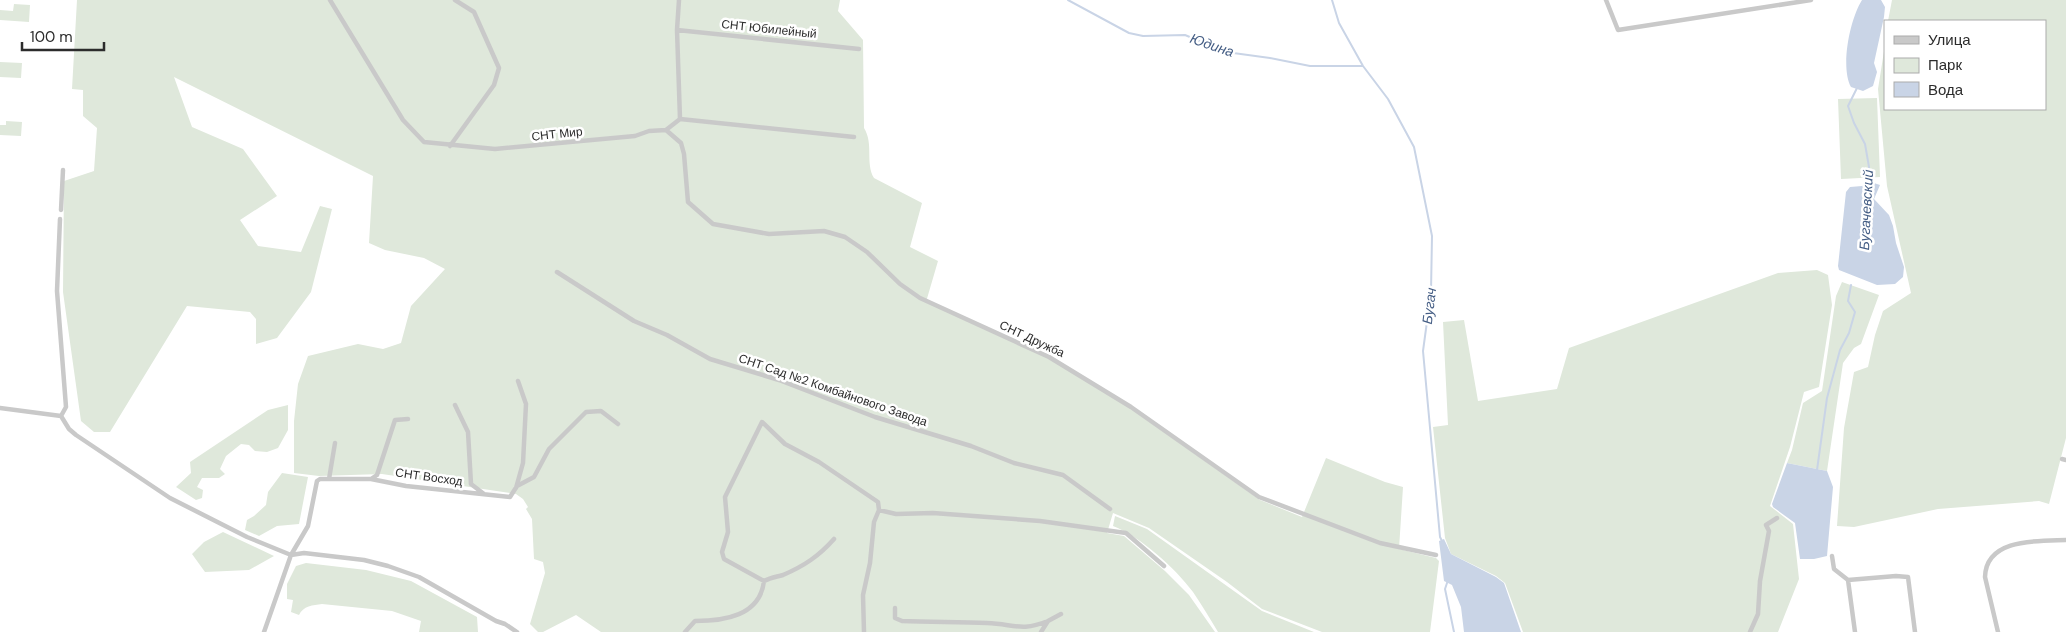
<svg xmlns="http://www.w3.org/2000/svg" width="2066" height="632" viewBox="0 0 2066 632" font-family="'DM Sans',sans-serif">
	<rect width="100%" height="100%" fill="#fff"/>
	<path fill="#dfe8db" d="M77 0H840L838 11 863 40 864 128C874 144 865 163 874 178L922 203 910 247 938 261 926 302 1048 358 1127 406 1260 500 1302 517 1326 458 1385 482 1403 487 1399 549 1436 558 1439 561 1430 632H1322L1262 609 1227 582 1149 528 1113 513 1107 533 1124 536 1165 571 1189 595 1215 632H601L576 615 543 632H538L530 624 545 573 543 562 534 559 532 519 526 509 528 507 523 499 516 494 382 474 319 476 294 473V421L298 384 308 356 358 344 383 349 401 343 411 306 445 269 424 258 385 250 369 243 373 176 174 77 192 127 243 149 277 196 240 220 258 246 301 252 320 206 332 209 311 292 277 338 256 344V319L250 312 187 306 110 432H94L81 421 63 292 64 181 94 171 97 128 83 116V90L72 89Z
		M1892 0H2066V438L2049 504 2039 501 1938 509 1854 527 1837 526 1844 428 1854 372 1868 367 1875 335 1883 311 1911 293 1887 186 1878 89 1885 45V109H2045V21H1888Z
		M14 4 30 5 29 22 0 20V10L13 11Z
		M0 62 22 63 21 78 0 77Z
		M1877 98 1880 177 1841 179 1838 99Z
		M6 121 22 122 21 136 0 135V125H6Z
		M1817 270 1828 275 1832 305 1819 387 1804 392 1790 447 1770 506 1793 524 1799 579 1778 632H1523L1505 583 1496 576 1451 554 1445 538 1433 427 1448 425 1443 322 1464 320 1478 401 1557 389 1569 348 1778 273Z
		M1842 282 1879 295 1861 344 1854 348 1843 363 1827 471 1787 463 1792 450 1803 403 1822 391 1836 296Z
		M288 405V430L278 448 267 452 255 451 249 445 241 444 226 456 220 469 225 474 219 478H202L197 487 203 490 202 498 196 500 176 487 191 473 190 462 268 410Z
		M282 473 308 477 299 524 277 526 259 536 245 530 247 520 254 516 266 505 268 492Z
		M1115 516 1147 529 1262 611 1314 632H1218C1210 619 1202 605 1193 592 1175 568 1141 537 1113 526Z
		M223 532 274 556 249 570 205 572 192 554 204 542Z
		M306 563 366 570 411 581 477 617 478 632H419L421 621 392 611 322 604C313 605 303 606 299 615L291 612 293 600 287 599V584L296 566Z"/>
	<path fill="#c9d4e6" d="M1862 0H1881L1885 7 1884 17 1874 63 1877 72 1873 86 1863 91 1851 87C1840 67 1850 19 1862 0Z
		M1871 182 1880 185 1874 199 1889 215 1893 226 1896 243 1904 267 1903 277 1895 284 1877 285 1839 270 1838 266 1846 192 1850 187 1862 186Z
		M1787 463 1827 471 1833 487 1827 556 1814 559H1800L1795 523 1773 507 1772 504Z
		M1444 539 1451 554 1496 577 1504 583 1521 632H1464L1461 607 1452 585 1444 581 1439 541Z"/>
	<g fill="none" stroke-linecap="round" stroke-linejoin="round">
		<path stroke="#c9d4e6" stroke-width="2" d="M1068 0 1129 33 1143 36 1185 35 1226 52 1270 58 1310 66H1362
			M1332 0 1339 23 1363 66 1388 99 1414 147 1432 236 1431 292 1423 351 1440 537 1442 541
			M1857 88 1848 106 1854 123 1865 144 1869 167 1870 184
			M1817 470 1827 398 1840 350 1849 333 1855 312 1848 301 1851 285
			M1448 580 1445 589 1454 632"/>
		<path stroke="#c9c9c9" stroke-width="4.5" d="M330 0 403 120 424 142 495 149 635 136 649 131 666 130
			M1606 0 1618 30 1811 0
			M677 30 859 49
			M680 119 854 137
			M666 130 681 143 684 154 688 202 713 224 769 234 824 231 845 237 867 252 900 284 920 298 1049 357 1131 407 1259 497 1380 543 1436 555
			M666 130 680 119 677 30 679 0
			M450 146 494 85 499 68 474 12 455 0
			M61 210 63 170
			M60 219 57 291 66 407 61 416
			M557 272 634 321 667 335 710 359 779 380 875 417 971 446 1014 463 1063 475 1110 509
			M455 405 468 432 471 484 484 494
			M0 408 61 416 69 429 76 435 170 498 247 537 291 555 304 553 364 560 388 566 419 577 496 621 505 624 517 632
			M2062 459 2066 460
			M329 479 335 443
			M371 479 377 475 395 420 408 419
			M516 488 523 463 526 404 518 381
			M1832 556 1834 569 1848 580 1896 576 1908 577 1915 632
			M1848 580 1855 632
			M764 581 724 559 722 552 728 532 725 497 762 422 785 444 819 462 878 502 879 510
			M895 608V618L902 621C931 622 959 622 987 623 1014 624 1021 632 1048 621
			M264 632 291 555 308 526 317 481 320 479H371L406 486 510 497 517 486 534 477 549 449 586 412 601 411 618 424
			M685 632 695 621C724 621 760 616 764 581 771 577 776 577 783 575 804 566 819 556 834 539
			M864 632 863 595 870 563 874 522 879 510 896 514 933 513 1040 521 1126 533 1164 566
			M1041 632 1048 621 1061 614
			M1750 632 1758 614 1760 581 1769 531 1766 525 1777 518
			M1998 632 1985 577C1986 538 2037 541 2066 540"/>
	</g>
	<g text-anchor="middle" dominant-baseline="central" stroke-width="5" stroke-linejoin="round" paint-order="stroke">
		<g font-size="12" fill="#2c2c2c" stroke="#fff">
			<text transform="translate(769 29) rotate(6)">СНТ Юбилейный</text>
			<text transform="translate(557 134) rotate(-6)">СНТ Мир</text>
			<text transform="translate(1032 339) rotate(25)">СНТ Дружба</text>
			<text transform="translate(833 390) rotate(19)">СНТ Сад №2 Комбайнового Завода</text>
			<text transform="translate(429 477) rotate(8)">СНТ Восход</text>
		</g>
		<g font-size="14" font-style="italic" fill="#445d84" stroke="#fff">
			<text transform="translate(1212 45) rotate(19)">Юдина</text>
			<text transform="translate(1866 210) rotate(-87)">Бугачевский</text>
			<text transform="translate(1429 306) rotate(-83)">Бугач</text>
		</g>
	</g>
	<rect x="1884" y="20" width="162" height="90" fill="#ffffff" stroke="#ababab"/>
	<rect x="1894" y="36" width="25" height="8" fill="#c9c9c9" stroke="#ababab"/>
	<text x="1928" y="45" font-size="15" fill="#2c2c2c">Улица</text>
	<rect x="1894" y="58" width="25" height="15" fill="#dfe8db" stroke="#ababab"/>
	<text x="1928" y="70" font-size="15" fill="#2c2c2c">Парк</text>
	<rect x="1894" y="82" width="25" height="15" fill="#c9d4e6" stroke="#ababab"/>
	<text x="1928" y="95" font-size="15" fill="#2c2c2c">Вода</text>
	<path d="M22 42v8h82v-8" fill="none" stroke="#2c2c2c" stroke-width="2.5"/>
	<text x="30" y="42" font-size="15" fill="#2c2c2c" stroke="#ffffff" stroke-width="4" paint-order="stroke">100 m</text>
</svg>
